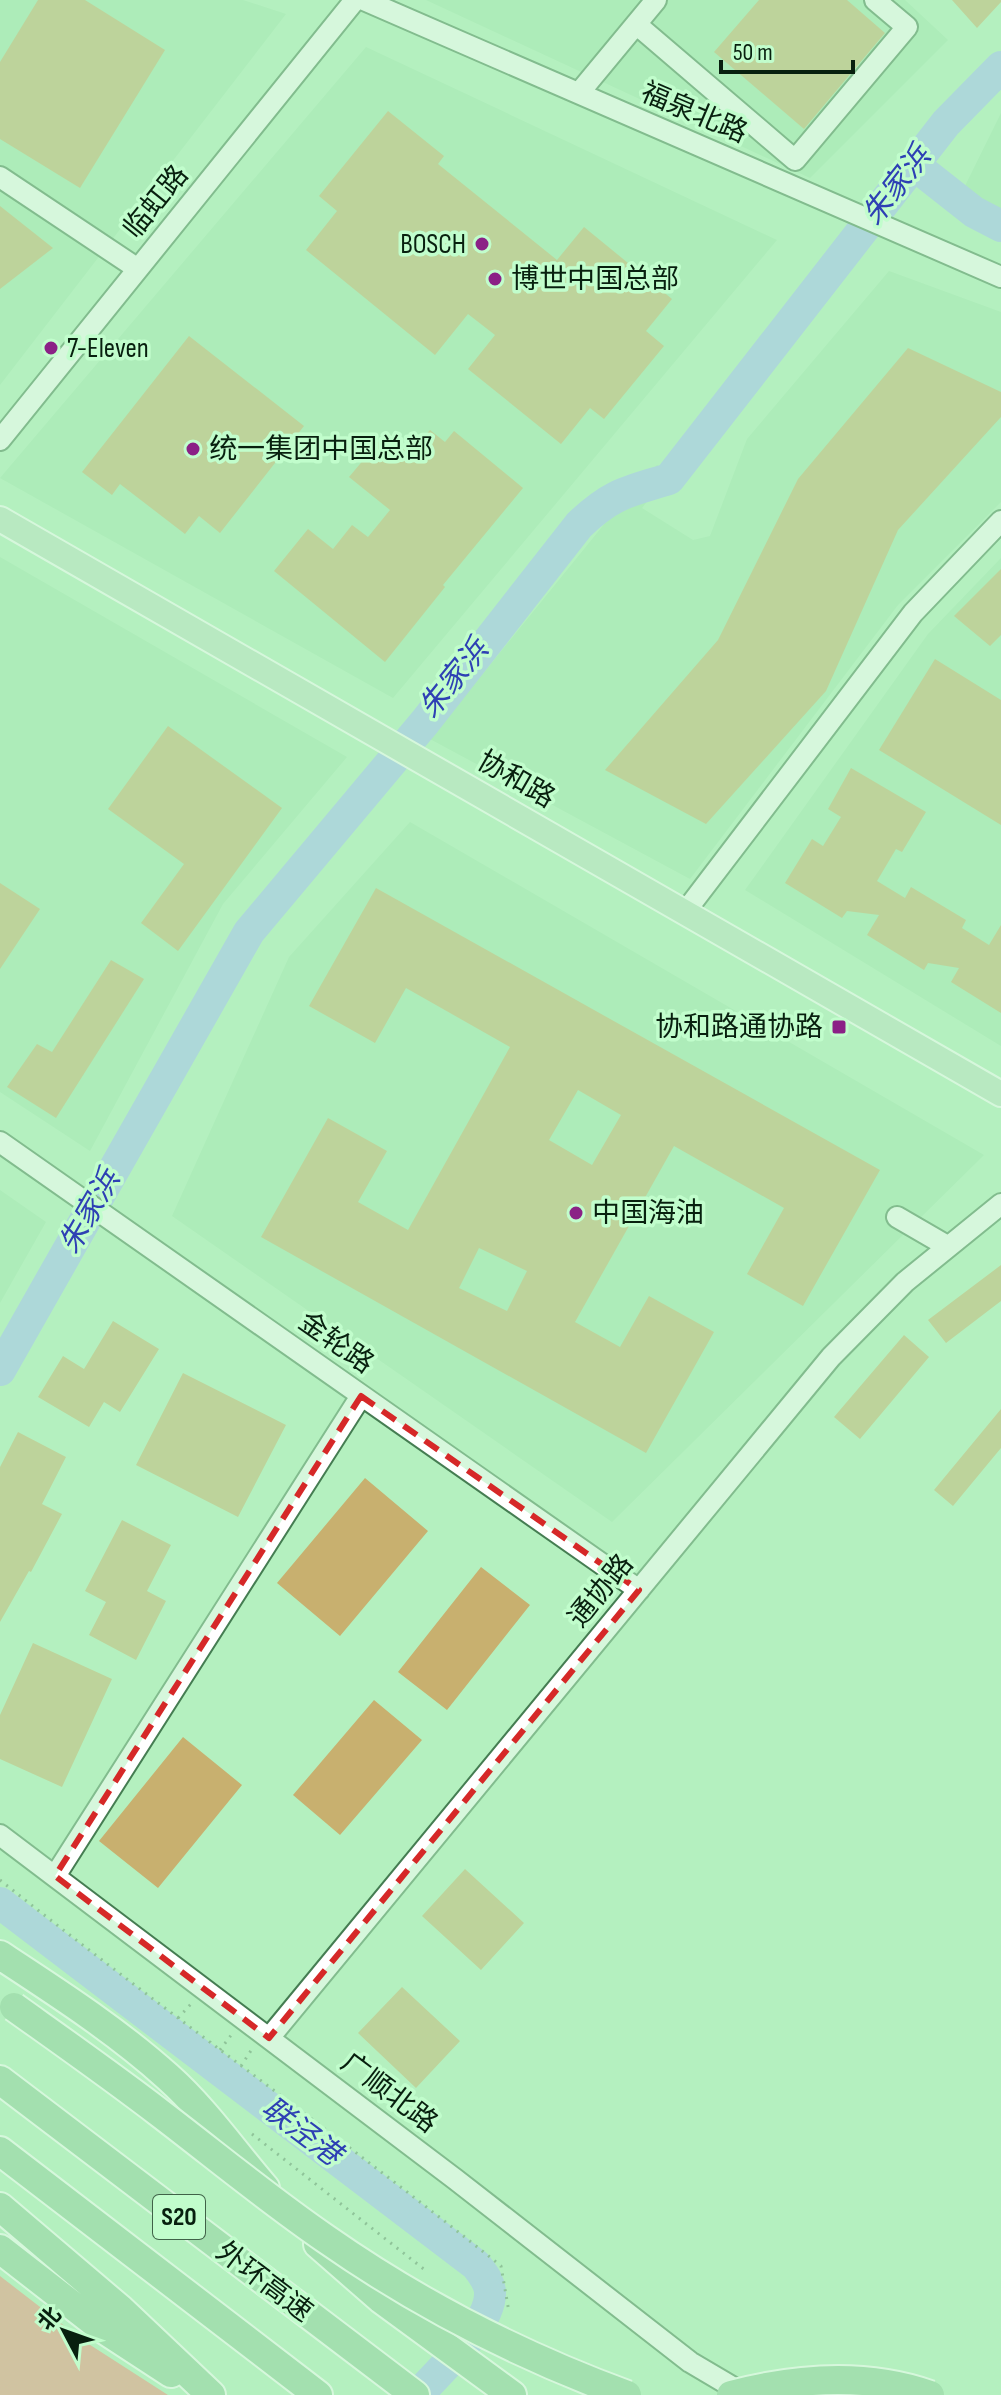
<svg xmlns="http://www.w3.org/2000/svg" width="1001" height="2395" viewBox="0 0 1001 2395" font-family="'Sofia Sans Condensed','Noto Sans SC',sans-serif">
	<rect width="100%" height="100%" fill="#b4f0bf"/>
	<path fill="#a4e6b1" d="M0 0H243L286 14 0 385Z
		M426 0H905L948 40 810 178Z
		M366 47 777 240 393 698 0 478Z
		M1001 113V217L976 205 965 186Z
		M889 271 1001 312V502L898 605 690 879 430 739 610 517 657 465 668 475 642 508 693 540 710 536 747 439Z
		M0 557 347 757 223 904 90 1151 0 1092Z
		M1001 558V1046L745 890 928 634Z
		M410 822 984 1155 612 1522 172 1216 289 957Z
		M0 1190 46 1222 0 1303Z"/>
	<path fill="#f28d7c" d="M0 2276 84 2341 168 2395H0Z"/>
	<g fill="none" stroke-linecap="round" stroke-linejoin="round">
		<path stroke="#a5baf8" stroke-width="32" d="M913 164 974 212 1001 226
			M0 1370 249 932 425 722 579 525C612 493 627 492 669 479L946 123 1001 67
			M0 1903 476 2265C482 2273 490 2282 490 2293 491 2325 439 2371 418 2395"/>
	</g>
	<path fill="#c8b06f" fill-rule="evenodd" d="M38 0H85L165 50 80 188 0 139V62Z
		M759 0H847L885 33 804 129 714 52Z
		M952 0H1001V2L977 28Z
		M388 111 444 156 438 164 557 260 584 227 672 299 646 331 664 346 604 419 590 408 561 444 468 369 495 335 468 314 435 355 306 250 337 211 319 196Z
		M0 206 53 248 0 289Z
		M189 336 304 426 220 533 199 516 185 534 120 484 112 495 82 472Z
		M908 348 1001 392V417L898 530 826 691 706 824 605 770 718 640 798 479Z
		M430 430 445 442 454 431 523 488 443 585 445 587 385 662 274 571 308 529 333 549 352 525 368 537 390 510 349 477 387 432 411 452Z
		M1001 569V635L990 646 954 616Z
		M935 659 1001 700V825L879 750Z
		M168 726 282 808 178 951 141 923 184 864 108 809Z
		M851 768 926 812 902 852 896 849 877 881 905 898 911 887 966 920 962 928 989 945 1001 925V1013L951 982 959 968 928 963 924 970 867 935 879 915 847 911 842 918 785 883 812 839 823 846 841 817 828 809Z
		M0 883 40 909 0 969Z
		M376 888 880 1170 803 1306 747 1274 784 1208 674 1146 575 1322 620 1347 649 1296 714 1332 646 1453 261 1237 328 1118 387 1151 358 1202 408 1230 510 1047 406 988 375 1043 309 1006ZM578 1090 621 1115 592 1165 549 1140ZM479 1248 527 1271 507 1311 459 1288Z
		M111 960 144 979 56 1118 7 1087 37 1044 52 1052Z
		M1001 1265V1301L946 1343 928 1320Z
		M113 1321 159 1349 120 1412 104 1402 89 1427 38 1397 63 1356 84 1369Z
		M904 1335 929 1357 860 1439 834 1417Z
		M183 1373 286 1425 238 1517 136 1465Z
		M1001 1409V1448L953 1506 934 1490Z
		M18 1432 66 1457 42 1504 62 1514 31 1572 29 1571 0 1622V1467Z
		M365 1478 428 1531 340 1636 277 1583Z
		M122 1520 171 1545 147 1591 166 1601 136 1660 89 1635 106 1602 85 1591Z
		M481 1567 530 1605 447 1710 398 1672Z
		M33 1643 112 1679 62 1787 0 1759V1715Z
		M374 1700 422 1740 340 1835 293 1795Z
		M183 1737 242 1785 158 1888 99 1841Z
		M465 1869 524 1923 481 1970 422 1916Z
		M402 1987 460 2041 416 2088 358 2033Z"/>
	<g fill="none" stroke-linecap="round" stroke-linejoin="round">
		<g stroke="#457d52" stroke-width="24">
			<path id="minor" d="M364 0 1001 277
				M636 24 795 160 907 27 875 0
				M579 93 656 0
				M0 177 138 269
				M0 440 355 0
				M685 912 913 613 1001 521
				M0 1142 639 1590
				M897 1217 947 1246
				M0 1835 455 2179 690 2362 746 2395
				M55 1876 361 1396
				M269 2038 831 1357 905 1282 1001 1204"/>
		</g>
		<g stroke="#fff" stroke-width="28">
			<path id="major" d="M0 519 1001 1094"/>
		</g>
		<g stroke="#fff" stroke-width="32">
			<path id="highway" d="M0 1955C58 1993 117 2031 168 2077 205 2110 233 2151 265 2188
				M0 2080 415 2395
				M0 2151 318 2395
				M0 2207 120 2309 211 2395
				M318 2244 381 2299 512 2395
				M0 2249 99 2326 171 2373"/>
		</g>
		<path stroke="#638e6c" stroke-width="3" stroke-dasharray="2 6" stroke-linecap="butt" d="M0 1880C165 2012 337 2134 501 2266L509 2312
			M178 2018 191 2004
			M220 2050 232 2034
			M241 2066 252 2049
			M252 2134 425 2270"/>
		<use href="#minor" stroke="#fff" stroke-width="20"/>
		<use href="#major" stroke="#bce1c3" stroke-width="24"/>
		<use href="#highway" stroke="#8fcd9b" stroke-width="28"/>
		<g stroke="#fff" stroke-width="32" stroke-linecap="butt">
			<path id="highway-bridge" d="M14 2007C63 2042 113 2077 161 2114 216 2156 269 2200 326 2239 419 2304 521 2356 627 2395
				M731 2395C796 2378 865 2372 930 2395"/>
		</g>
		<use href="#highway-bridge" stroke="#8fcd9b" stroke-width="28"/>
	</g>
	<path d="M0 0H1001V2395H0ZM361 1396 639 1590 269 2038 55 1876Z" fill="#b4f0bf" fill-opacity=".55" fill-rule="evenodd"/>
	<path fill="none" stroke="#d62828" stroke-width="6" stroke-dasharray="16 10" stroke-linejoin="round" d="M361 1396 639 1590 269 2038 55 1876Z"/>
	<g fill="#8b2186" stroke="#c1fdcc" stroke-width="3">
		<circle cx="482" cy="244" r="8"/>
		<circle cx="495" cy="279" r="8"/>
		<circle cx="51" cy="348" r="8"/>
		<circle cx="193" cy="449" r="8"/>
		<rect x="831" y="1019" width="16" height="16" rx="4"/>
		<circle cx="576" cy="1213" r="8"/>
	</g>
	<g text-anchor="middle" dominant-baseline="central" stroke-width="7" stroke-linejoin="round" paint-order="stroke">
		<rect fill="#c1fdcc" stroke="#406248" stroke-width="2" x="153" y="2195" width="52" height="44" rx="6"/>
		<g font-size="26" font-weight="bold" fill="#08200f">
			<text x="179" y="2217">S20</text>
		</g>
		<g font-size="28" fill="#08200f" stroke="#c1fdcc">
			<text transform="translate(694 113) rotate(23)">福泉北路</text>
			<text transform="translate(156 202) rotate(-51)">临虹路</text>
			<text transform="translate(516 780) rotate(30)">协和路</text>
			<text transform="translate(336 1343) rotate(35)">金轮路</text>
			<text transform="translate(601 1591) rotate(-51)">通协路</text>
			<text transform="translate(389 2093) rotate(37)">广顺北路</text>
			<text transform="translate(264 2282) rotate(37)">外环高速</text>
		</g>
		<g font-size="28" fill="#08200f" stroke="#c1fdcc" text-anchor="start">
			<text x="466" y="244" text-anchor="end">BOSCH</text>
			<text x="511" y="279">博世中国总部</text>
			<text x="67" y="348">7-Eleven</text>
			<text x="209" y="449">统一集团中国总部</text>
			<text x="823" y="1027" text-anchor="end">协和路通协路</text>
			<text x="592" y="1213">中国海油</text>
		</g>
		<g font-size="30" font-style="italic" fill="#2e40b4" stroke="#c1fdcc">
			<text transform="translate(897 186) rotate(-52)">朱家浜</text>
			<text transform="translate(454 679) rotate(-51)">朱家浜</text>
			<text transform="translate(90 1212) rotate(-60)">朱家浜</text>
			<text transform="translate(301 2132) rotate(37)">联泾港</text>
		</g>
	</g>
	<g transform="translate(64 2331) rotate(311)" stroke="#c1fdcc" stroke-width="6" paint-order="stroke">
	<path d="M0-6L14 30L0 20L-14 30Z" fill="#08200f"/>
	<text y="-12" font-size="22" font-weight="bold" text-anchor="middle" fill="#08200f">北</text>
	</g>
	<path d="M721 60v12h132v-12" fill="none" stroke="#08200f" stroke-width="4"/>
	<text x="733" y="60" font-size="24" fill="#08200f" stroke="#c1fdcc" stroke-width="6" paint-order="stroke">50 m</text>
</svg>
